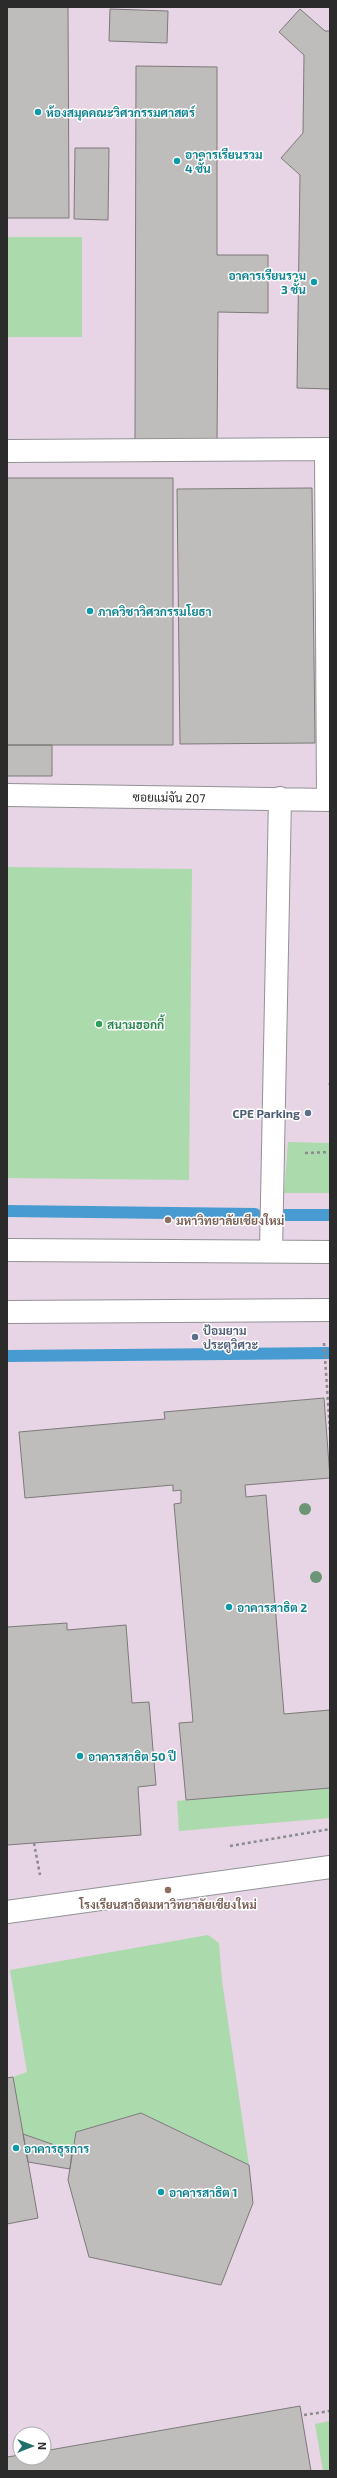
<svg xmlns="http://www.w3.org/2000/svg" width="337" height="2478" viewBox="0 0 337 2478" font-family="'Exo 2',Sarabun,sans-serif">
	<rect width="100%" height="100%" fill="#e3e5e6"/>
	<path fill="#e7d4e4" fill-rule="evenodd" d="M7 7H330V2471H7ZM20 2434H44V2458H20Z"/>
	<path fill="#abdaac" d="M7 237H82V337H7Z
		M7 867 192 869 189 1180 7 1178Z
		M329 1047 330 1193H284L288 1142 329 1143Z
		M330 1788V1818L179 1831 177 1801Z
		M208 1935 219 1943 222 1981 249 2165 141 2113 76 2132 72 2151 23 2134 13 2077 27 2072 10 1970Z
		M330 2421V2471H323L315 2424Z"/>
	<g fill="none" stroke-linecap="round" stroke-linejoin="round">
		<path stroke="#479bd0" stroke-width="12" d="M7 1211 255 1214
			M280 1215H330
			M7 1356 330 1353"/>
	</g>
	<path fill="#bfbdbb" stroke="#7c7b79" d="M7 7H68L69 218H7Z
		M110 9 168 11 167 43 109 41Z
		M300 9 325 31H330V389L297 388 300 175 281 158 303 133 304 55 279 32Z
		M136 66 217 67V255H268V313L218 312 217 443H135Z
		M75 148H109L108 220 74 219Z
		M7 478H173V745H7Z
		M312 488 315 743 180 744 177 489Z
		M7 745H52V776H7Z
		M324 1398 330 1478 245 1485 246 1497 266 1495 284 1714 330 1710V1788L186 1800 179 1723 193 1722 174 1504 181 1503V1490L173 1491V1485L25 1498 19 1432 165 1419 164 1412Z
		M67 1623V1630L126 1625 132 1703 149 1702 156 1785 138 1787 141 1835 7 1845V1627Z
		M13 2077 38 2218 7 2224V2078Z
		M141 2113 249 2165 253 2203 221 2285 89 2257 68 2180 76 2132Z
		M23 2134 72 2151 70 2169 28 2162Z
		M300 2406 311 2471H7V2457L20 2455V2458H44V2451Z"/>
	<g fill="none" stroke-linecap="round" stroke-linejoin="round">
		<g stroke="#919395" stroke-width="24">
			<path id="minor" d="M326 449 328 800
				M7 451 330 449
				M7 795 330 800
				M7 1250 330 1252
				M271 1251 280 798
				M7 1312 330 1310
				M7 1912 330 1867"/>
		</g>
		<path stroke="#8a8b8c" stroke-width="2.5" stroke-dasharray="3 3" stroke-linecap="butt" d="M329 1083 330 1084
			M305 1153 330 1152
			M324 1343 330 1432
			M34 1843 40 1875
			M230 1846 330 1829
			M304 2415 330 2411"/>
		<use href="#minor" stroke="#fff" stroke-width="22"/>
	</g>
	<g fill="#6b9575">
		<circle cx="305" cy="1509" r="6"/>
		<circle cx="316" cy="1577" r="6"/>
	</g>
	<g fill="#0f9aa8" stroke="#fff" stroke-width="1.5">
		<circle cx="38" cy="112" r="4"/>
		<circle cx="177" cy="161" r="4"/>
		<circle cx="314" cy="282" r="4"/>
		<circle cx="90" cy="611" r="4"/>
		<circle cx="229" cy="1607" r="4"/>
		<circle cx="80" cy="1756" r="4"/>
		<circle cx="16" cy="2148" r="4"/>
		<circle cx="161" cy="2192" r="4"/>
	</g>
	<circle fill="#2e9e5b" stroke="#fff" stroke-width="1.5" cx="99" cy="1024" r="4"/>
	<g fill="#5c6f8a" stroke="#fff" stroke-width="1.5">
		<circle cx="308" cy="1113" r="4"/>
		<circle cx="195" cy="1337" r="4"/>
	</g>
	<g fill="#8d6e63" stroke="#fff" stroke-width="1.5">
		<circle cx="168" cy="1220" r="4"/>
		<circle cx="168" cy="1890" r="4"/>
	</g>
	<g text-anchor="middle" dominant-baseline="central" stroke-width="3" stroke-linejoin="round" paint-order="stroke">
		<g font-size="12" font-weight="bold" fill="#0d838f" stroke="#fff" text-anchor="start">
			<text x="46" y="112">ห้องสมุดคณะวิศวกรรมศาสตร์</text>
			<text x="185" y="154">อาคารเรียนรวม<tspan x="185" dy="14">4 ชั้น</tspan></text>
			<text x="306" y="275" text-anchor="end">อาคารเรียนรวม<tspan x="306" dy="14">3 ชั้น</tspan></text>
			<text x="98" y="611">ภาควิชาวิศวกรรมโยธา</text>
			<text x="237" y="1607">อาคารสาธิต 2</text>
			<text x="88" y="1756">อาคารสาธิต 50 ปี</text>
			<text x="24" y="2148">อาคารธุรการ</text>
			<text x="169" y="2192">อาคารสาธิต 1</text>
		</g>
		<g font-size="12" fill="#2b2b2c" stroke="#fff">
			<text transform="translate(169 797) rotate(1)">ซอยแม่จัน 207</text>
		</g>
		<g font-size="12" font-weight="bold" fill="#27864d" stroke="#fff" text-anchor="start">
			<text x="107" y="1024">สนามฮอกกี้</text>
		</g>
		<g font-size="12" font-weight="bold" fill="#4e5e75" stroke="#fff" text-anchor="end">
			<text x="300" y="1113">CPE Parking</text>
			<text x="203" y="1330" text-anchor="start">ป้อมยาม<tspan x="203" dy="14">ประตูวิศวะ</tspan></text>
		</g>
		<g font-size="12" font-weight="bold" fill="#785e54" stroke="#fff" text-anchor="start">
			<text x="176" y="1220">มหาวิทยาลัยเชียงใหม่</text>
			<text x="168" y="1904" text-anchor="middle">โรงเรียนสาธิตมหาวิทยาลัยเชียงใหม่</text>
		</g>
	</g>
	<rect width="337" height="2478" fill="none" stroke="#2b2b2c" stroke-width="16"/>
	<g transform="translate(32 2446) rotate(90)"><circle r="19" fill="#ffffff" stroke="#aaaaab"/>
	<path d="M0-3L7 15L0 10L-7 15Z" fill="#226e6b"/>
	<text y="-6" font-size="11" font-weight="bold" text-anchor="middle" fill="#2b2b2c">N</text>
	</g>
</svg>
